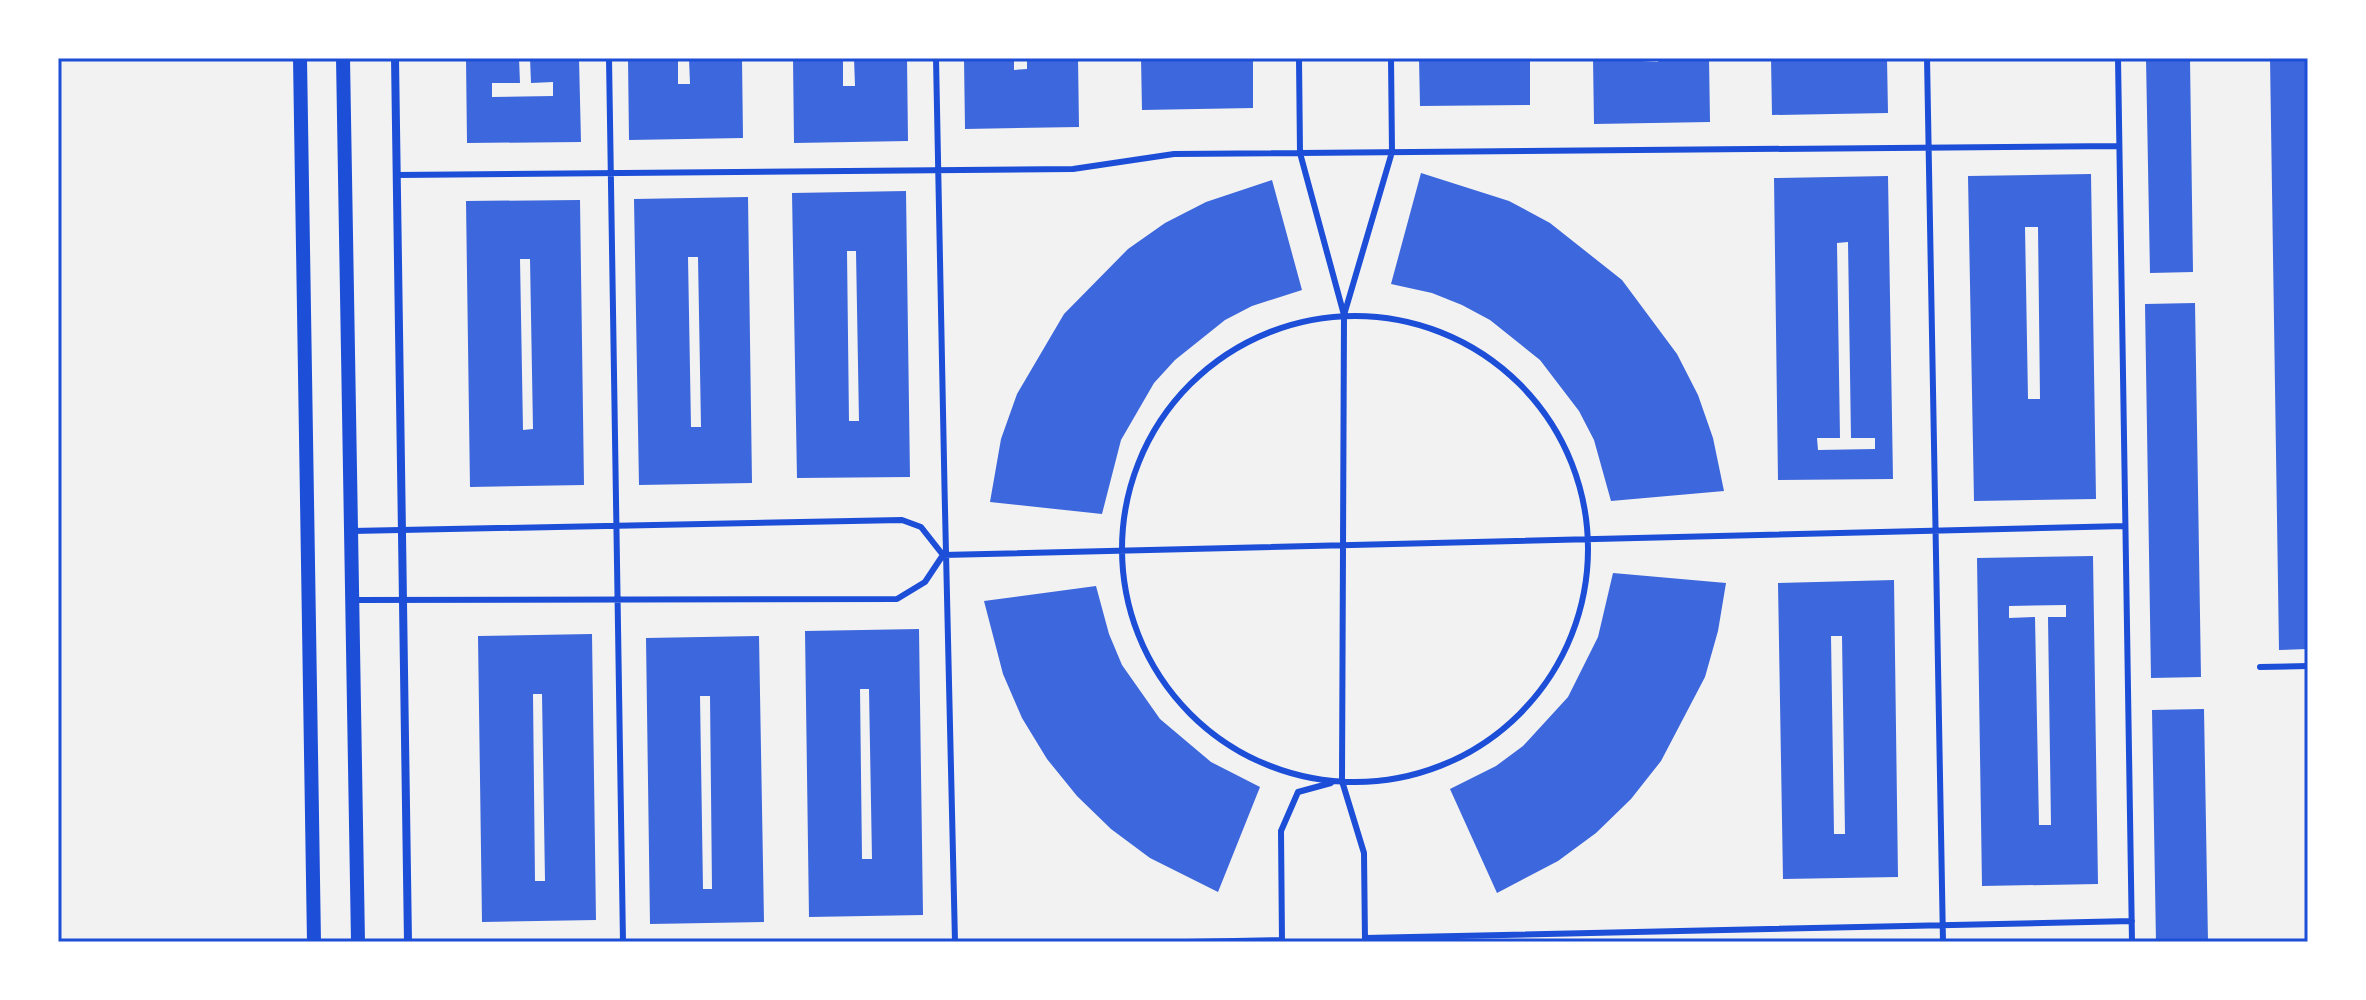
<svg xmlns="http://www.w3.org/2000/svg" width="2366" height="1000" viewBox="0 0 2366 1000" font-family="Helvetica,sans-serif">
	<rect width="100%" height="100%" fill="#f2f2f2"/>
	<path fill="#3d67dc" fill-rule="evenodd" d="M466 58H519L520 83H492V97L553 96V82L531 83 530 58H579L581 142 467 143Z
		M628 58H678V84H690L689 58H742L743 138 629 140Z
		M793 58H843V86H855L854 58H907L908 141 794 143Z
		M964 58H1014V70L1027 69V58H1078L1079 127 965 129Z
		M1141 58H1253V108L1142 110Z
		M1419 58H1530V105L1420 106Z
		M1593 58 1658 62V58H1709L1710 122 1594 124Z
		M1771 58H1887L1888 113 1772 115Z
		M2146 58H2190L2193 272 2150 273Z
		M2270 58H2308V649L2279 650Z
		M1421 173 1509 201 1550 223 1622 280 1677 354 1698 395 1713 438 1724 491 1611 501 1594 440 1579 411 1540 360 1490 320 1462 305 1432 293 1391 284Z
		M2091 174 2096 499 1974 501 1968 176ZM2025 227H2038L2040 399H2028Z
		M1888 176 1893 479 1778 480 1774 178ZM1848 242 1851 438H1875V449L1818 450 1817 438H1840L1837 243Z
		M1272 180 1302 290 1252 306 1225 320 1175 360 1154 383 1121 440 1102 514 990 502 1001 439 1017 394 1064 314 1128 249 1165 223 1206 202Z
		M906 191 910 477 797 478 792 193ZM847 251H856L859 421H849Z
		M748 197 752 483 639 485 634 199ZM688 257H698L701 427H691Z
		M580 200 584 485 470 487 466 201ZM520 259H530L533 429 523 430Z
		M2195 303 2201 677 2151 678 2145 304Z
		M2093 556 2098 884 1982 886 1977 558ZM2066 605V617H2048L2051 825H2039L2035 617 2009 618V606Z
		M1613 573 1726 583 1718 631 1705 677 1661 761 1631 799 1596 833 1558 861 1497 893 1450 789 1496 766 1523 746 1568 697 1598 637Z
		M1894 580 1898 877 1783 879 1778 583ZM1831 636H1842L1845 834H1834Z
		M1096 586 1109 634 1122 665 1160 719 1211 762 1260 787 1218 892 1150 858 1111 829 1077 796 1047 759 1022 718 1003 674 984 601Z
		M919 629 923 915 809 917 805 631ZM860 689H869L872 859H862Z
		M592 634 596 920 482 922 478 636ZM533 694H542L545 881H535Z
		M759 636 764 922 650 924 646 638ZM700 696H710L712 889H703Z
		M2204 709 2208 942H2156L2152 710Z"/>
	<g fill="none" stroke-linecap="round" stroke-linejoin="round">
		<path stroke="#1d4ed8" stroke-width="6" d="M609 58 623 942
			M936 58C943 353 946 647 955 942
			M1299 58 1300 153 1344 315 1342 781 1364 853 1365 942
			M1927 58 1943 942
			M2118 58 2132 942
			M397 175 1073 169 1174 154 2119 146
			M1344 315 1392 152 1391 58
			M1122 549a233 233 0 1 1 466 0a233 233 0 1 1-466 0Z
			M352 531 902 520 921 527 943 555 2125 526
			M354 600 897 599 925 582 943 555
			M2260 667 2308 666
			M1365 938 2132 921
			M1186 942 1282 940
			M1282 942 1281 831 1298 792 1331 783"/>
		<path stroke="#1d4ed8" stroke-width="8" d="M395 58 408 942"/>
		<path stroke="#1d4ed8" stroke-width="14" d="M300 58 314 942
			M343 58 358 942"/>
	</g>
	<rect width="2366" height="1000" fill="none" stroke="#ffffff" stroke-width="120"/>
	<rect x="60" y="60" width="2246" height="880" fill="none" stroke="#1d4ed8" stroke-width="3"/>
</svg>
